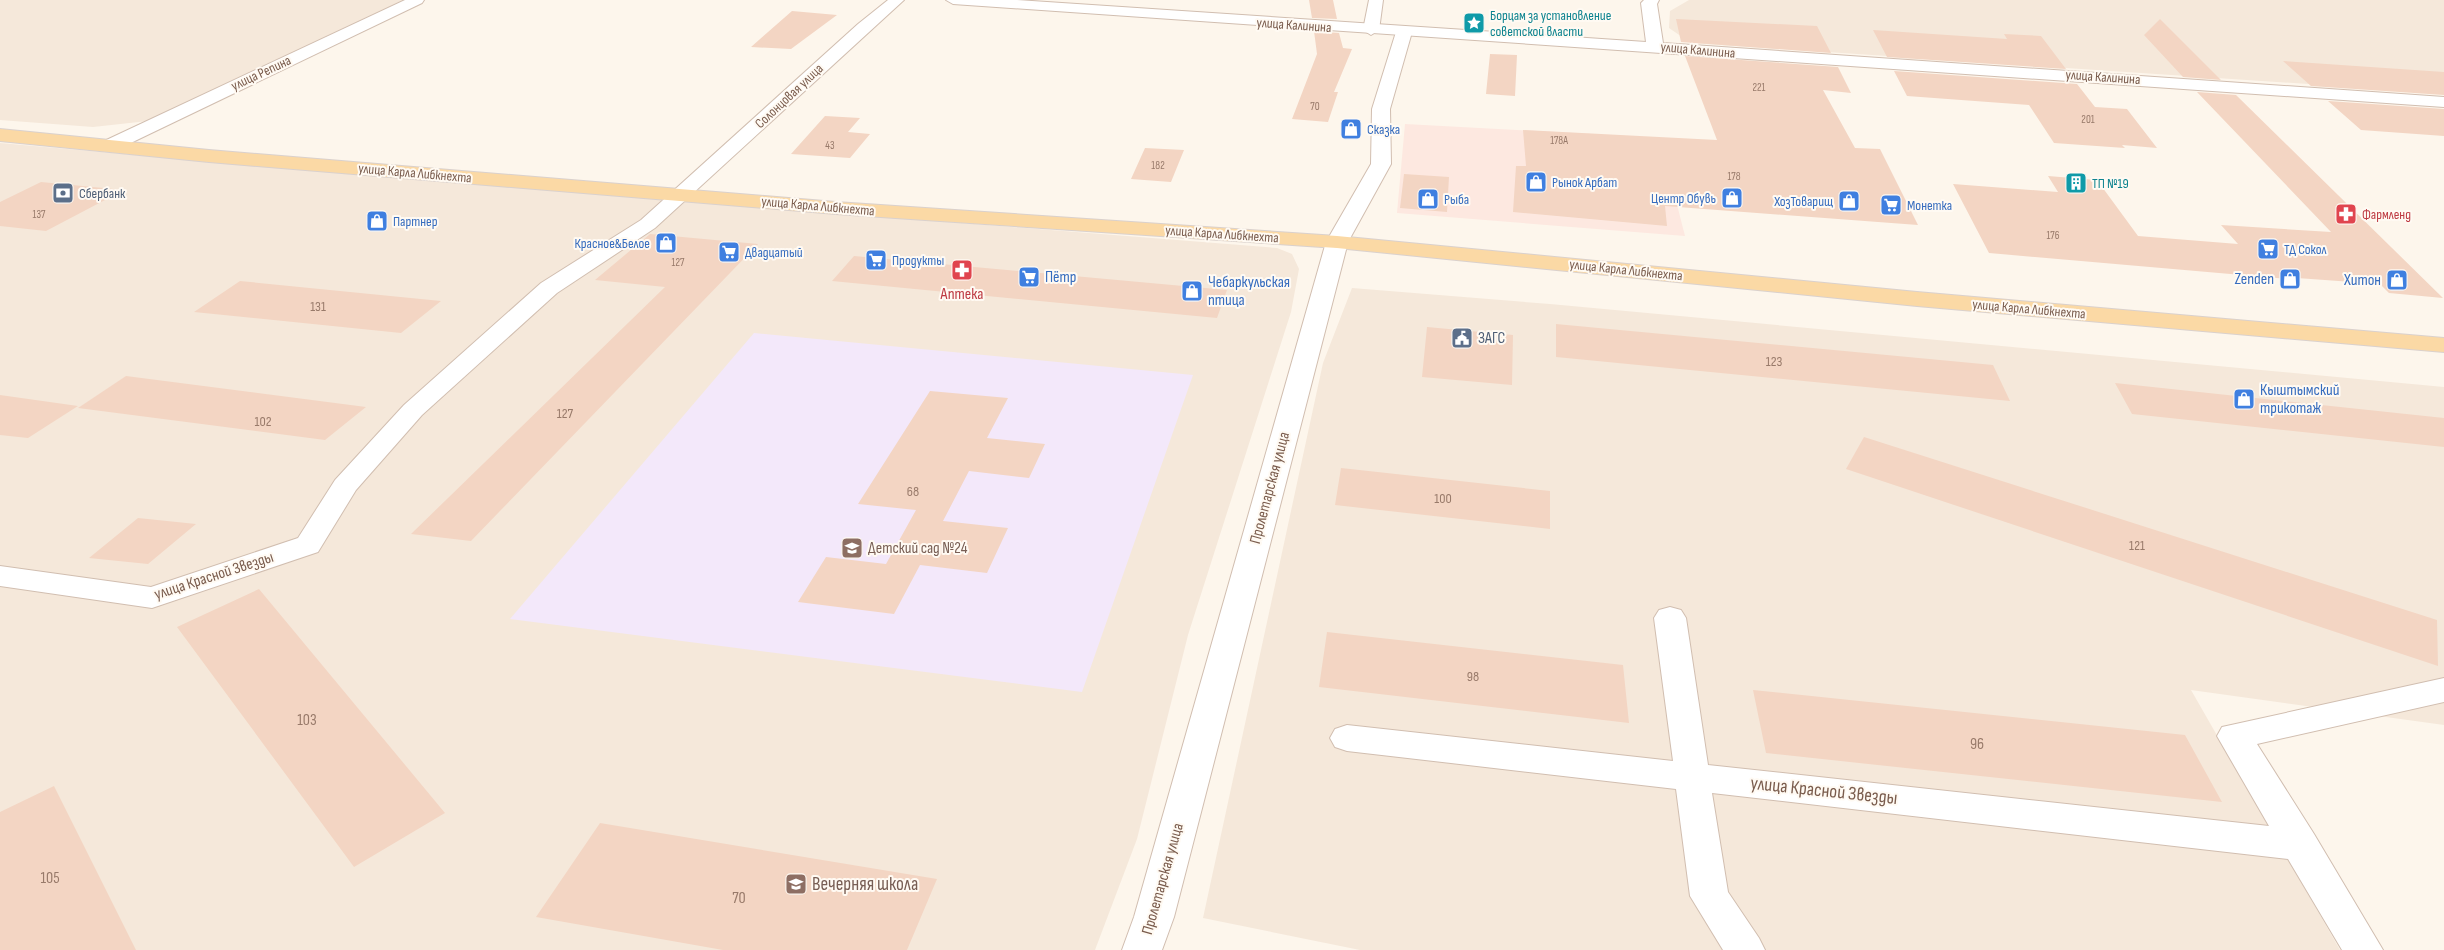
<svg xmlns="http://www.w3.org/2000/svg" width="2444" height="950" viewBox="0 0 2444 950" font-family="'Sofia Sans Condensed',sans-serif">
	<rect width="100%" height="100%" fill="#fdf6ec"/>
	<path fill="#f5e8da" d="M0 0H409L157 120 93 127 0 120Z
		M1689 0H2444V93L1691 43 1669 28 1670 11Z
		M0 143 371 176 1277 248 1292 254 1299 269 1291 312 1188 635 1137 839 1095 950H0Z
		M1352 288 1550 304 2444 387V725L2191 690 2340 950H1360L1203 918 1323 363Z"/>
	<path fill="#fde8e0" d="M1405 124 1594 134 1663 150 1685 236 1397 213Z"/>
	<path fill="#f3e8fa" d="M754 333 1193 375 1082 692 510 619Z"/>
	<path fill="#f3d5c3" d="M1309 0H1333L1337 19 1312 18Z
		M792 11 837 15 791 49 751 47Z
		M1676 19 1817 26 1831 53 1681 42Z
		M2160 19 2221 80 2183 77 2144 35Z
		M1873 30 2007 39 2004 34 2041 36 2066 69 1887 57Z
		M1314 31 1339 33 1343 48 1352 49 1334 92H1338L1328 122 1292 119 1317 54Z
		M1490 54 1517 55 1515 96 1486 94Z
		M1685 56 1838 67 1851 93 1823 90 1855 148 1880 149 1918 225 1665 206 1667 226 1513 212 1516 166H1526L1523 130 1717 140Z
		M2283 61 2444 72V95L2311 86Z
		M1894 71 2077 84 2095 107 2127 109 2157 148 2122 145 2125 148 2054 143 2029 105 1907 96Z
		M2197 92 2236 95 2443 298 2389 293 2380 284 2297 278 2299 280 1989 253 1953 184 2058 192 2048 176 2097 180 2138 236 2238 244 2221 225 2331 232Z
		M2328 101 2444 109V136L2361 130Z
		M825 116 860 118 848 132 870 134 850 158 791 154Z
		M1145 148 1184 150 1171 182 1131 179Z
		M1404 174 1449 177 1447 212 1400 208Z
		M41 182 124 190 46 231 0 226V202Z
		M650 234 758 244 471 541 411 534 665 287 595 280Z
		M854 256 1227 290 1217 318 832 281Z
		M240 281 441 301 401 333 194 312Z
		M1556 324 1993 365 2010 401 1556 357Z
		M1427 327 1513 335 1512 385 1422 377Z
		M126 376 366 407 325 440 78 408Z
		M2115 383 2444 418V447L2132 414Z
		M930 391 1008 398 987 438 1045 444 1029 478 969 471 943 521 1008 528 987 573 920 565 894 614 798 602 826 557 886 564 916 510 858 504Z
		M0 395 78 406 28 438 0 435Z
		M1864 437 2437 620 2438 666 1846 469Z
		M1341 468 1550 491V529L1335 505Z
		M138 518 196 524 148 564 89 558Z
		M259 589 445 813 354 867 177 627Z
		M1327 632 1623 665 1629 723 1319 687Z
		M1753 690 2185 735 2222 802 1766 753Z
		M54 786 136 950H0V812Z
		M600 823 937 879 907 950H723L536 917Z"/>
	<g fill="none" stroke-linecap="round" stroke-linejoin="round">
		<g stroke="#d1beb0" stroke-width="2">
			<path id="minor" d="M405 0H424L422 3 114 151H100L98 147 100 143Z
				M888 0H904L655 228 557 293 422 415 356 490 318 552 152 608 0 586V566L151 587 298 538 335 480 404 405 541 283 641 220 858 24Z
				M1369 0H1383L1379 30 1371 35 1363 30Z
				M1404 27 1412 32 1390 109 1391 164 1348 242 1174 917 1162 950H1122L1134 917 1326 242 1371 164 1372 109 1396 32Z
				M1670 607 1681 610 1686 618 1708 765 2269 826 2217 736 2222 727 2444 678V702L2257 744 2314 834 2383 950H2342L2288 859 1712 793 1728 892 1759 938 1765 950H1723L1690 896 1676 789 1347 751 1335 747 1330 738 1335 729 1347 725 1673 761 1654 618 1659 610Z"/>
		</g>
		<g stroke="#d1beb0" stroke-width="2">
			<path id="tertiary" d="M946 0H1017L1646 42 1641 3 1644 0H1659L1657 4 1663 43 2444 97V107L953 4Z"/>
		</g>
		<g stroke="#dad1cd" stroke-width="2">
			<path id="primary" d="M0 129 209 150 836 202 1337 236 1917 292 2444 338V352L1917 306 1337 248 836 214 209 162 0 141Z"/>
		</g>
		<use href="#minor" fill="#fff" fill-rule="evenodd"/>
		<use href="#tertiary" fill="#fff" fill-rule="evenodd"/>
		<use href="#primary" fill="#fbd9a5" fill-rule="evenodd"/>
	</g>
	<defs>
		<g id="sight-square" transform="scale(1.125)"><rect x="-9" y="-9" width="18" height="18" rx="4" fill="#0f9aa8" stroke="#fffaf3"/><path d="M0-6L1.8-2.2L6-1.7L2.9 1.2L3.7 5.4L0 3.3L-3.7 5.4L-2.9 1.2L-6-1.7L-1.8-2.2Z" fill="#fff"/></g>
		<g id="shop-square" transform="scale(1.125)"><rect x="-9" y="-9" width="18" height="18" rx="4" fill="#3f7fe0" stroke="#fffaf3"/><path d="M-5-2.5h2.3a2.7 3.5 0 0 1 5.4 0H5L5.5 6h-11ZM-1.5-2.5h3a1.5 2.3 0 0 0-3 0Z" fill="#fff"/></g>
		<g id="building-square" transform="scale(1.125)"><rect x="-9" y="-9" width="18" height="18" rx="4" fill="#0f9aa8" stroke="#fffaf3"/><path d="M-4-6H4V6H1V3H-1V6H-4ZM-2.5-4.3h1.7v1.8h-1.7ZM.8-4.3h1.7v1.8H.8ZM-2.5-1h1.7V.8h-1.7ZM.8-1h1.7V.8H.8Z" fill="#fff"/></g>
		<g id="bank-square" transform="scale(1.125)"><rect x="-9" y="-9" width="18" height="18" rx="4" fill="#5c6f8a" stroke="#fffaf3"/><path d="M-6-4H6V4H-6ZM0-2.3a2.3 2.3 0 1 0 0 4.6a2.3 2.3 0 1 0 0-4.6Z" fill="#fff"/></g>
		<g id="supermarket-square" transform="scale(1.125)"><rect x="-9" y="-9" width="18" height="18" rx="4" fill="#3f7fe0" stroke="#fffaf3"/><path d="M-6-5.5h2.5l.6 2H6L4.5 2H-2.5L-4.4-4H-6ZM-1.5 3.2a1.3 1.3 0 1 0 .1 0ZM3 3.2a1.3 1.3 0 1 0 .1 0Z" fill="#fff"/></g>
		<g id="pharmacy-square" transform="scale(1.125)"><rect x="-9" y="-9" width="18" height="18" rx="4" fill="#e0444e" stroke="#fffaf3"/><path d="M-2-6h4v4h4v4h-4v4h-4v-4h-4v-4h4Z" fill="#fff"/></g>
		<g id="civic-square" transform="scale(1.125)"><rect x="-9" y="-9" width="18" height="18" rx="4" fill="#5c6f8a" stroke="#fffaf3"/><path d="M-.6-6.5H3V-4.5H.6V-3L4-1V1h2V6H-6V1h2V-1L-.6-3ZM-1.2 2.5V6h2.4V2.5Z" fill="#fff"/></g>
		<g id="school-square" transform="scale(1.125)"><rect x="-9" y="-9" width="18" height="18" rx="4" fill="#8d6e63" stroke="#fffaf3"/><path d="M0-5L7-2L0 1L-7-2ZM-4 1L0 2.5L4 1V4Q0 6-4 4Z" fill="#fff"/></g>
	</defs>
	<g fill-rule="evenodd">
		<use href="#sight-square" x="1474" y="23"/>
		<use href="#shop-square" x="1351" y="129"/>
		<use href="#shop-square" x="1536" y="182"/>
		<use href="#building-square" x="2076" y="183"/>
		<use href="#bank-square" x="63" y="193"/>
		<use href="#shop-square" x="1732" y="198"/>
		<use href="#shop-square" x="1428" y="199"/>
		<use href="#shop-square" x="1849" y="201"/>
		<use href="#supermarket-square" x="1891" y="205"/>
		<use href="#pharmacy-square" x="2346" y="214"/>
		<use href="#shop-square" x="377" y="221"/>
		<use href="#shop-square" x="666" y="243"/>
		<use href="#supermarket-square" x="2268" y="249"/>
		<use href="#supermarket-square" x="729" y="252"/>
		<use href="#supermarket-square" x="876" y="260"/>
		<use href="#pharmacy-square" x="962" y="270"/>
		<use href="#supermarket-square" x="1029" y="277"/>
		<use href="#shop-square" x="2290" y="279"/>
		<use href="#shop-square" x="2397" y="280"/>
		<use href="#shop-square" x="1192" y="291"/>
		<use href="#civic-square" x="1462" y="338"/>
		<use href="#shop-square" x="2244" y="399"/>
		<use href="#school-square" x="852" y="548"/>
		<use href="#school-square" x="796" y="884"/>
	</g>
	<g text-anchor="middle" dominant-baseline="central" stroke-width="4" stroke-linejoin="round" paint-order="stroke">
		<g font-size="11" fill="#987a6a">
			<text x="1759" y="87">221</text>
			<text x="1315" y="106">70</text>
			<text x="2088" y="119">201</text>
			<text x="1559" y="140">178А</text>
			<text x="830" y="145">43</text>
			<text x="1158" y="165">182</text>
			<text x="1734" y="176">178</text>
			<text x="39" y="214">137</text>
			<text x="2053" y="235">176</text>
			<text x="678" y="262">127</text>
		</g>
		<g font-size="14" fill="#0d838f" stroke="#fffaf3" text-anchor="start">
			<text x="1490" y="15">Борцам за установление<tspan x="1490" dy="16">советской власти</tspan></text>
			<text x="2092" y="183">ТП №19</text>
		</g>
		<g font-size="14" fill="#7a5c4d" stroke="#fffaf3">
			<text transform="translate(1294 25) rotate(4)">улица Калинина</text>
			<text transform="translate(1698 50) rotate(5)">улица Калинина</text>
			<text transform="translate(261 73) rotate(-25)">улица Репина</text>
			<text transform="translate(2103 77) rotate(4)">улица Калинина</text>
			<text transform="translate(789 96) rotate(-43)">Солонцовая улица</text>
			<text transform="translate(415 173) rotate(5)">улица Карла Либкнехта</text>
			<text transform="translate(818 206) rotate(5)">улица Карла Либкнехта</text>
			<text transform="translate(1222 234) rotate(4)">улица Карла Либкнехта</text>
			<text transform="translate(1626 270) rotate(6)">улица Карла Либкнехта</text>
			<text transform="translate(2029 309) rotate(5)">улица Карла Либкнехта</text>
		</g>
		<g font-size="14" fill="#366cbe" stroke="#fffaf3" text-anchor="start">
			<text x="1367" y="129">Сказка</text>
			<text x="1552" y="182">Рынок Арбат</text>
			<text x="1716" y="198" text-anchor="end">Центр Обувь</text>
			<text x="1444" y="199">Рыба</text>
			<text x="1833" y="201" text-anchor="end">ХозТоварищ</text>
			<text x="1907" y="205">Монетка</text>
			<text x="393" y="221">Партнер</text>
			<text x="650" y="243" text-anchor="end">Красное&amp;Белое</text>
			<text x="2284" y="249">ТД Сокол</text>
			<text x="745" y="252">Двадцатый</text>
			<text x="892" y="260">Продукты</text>
		</g>
		<g font-size="14" fill="#4e5e75" stroke="#fffaf3" text-anchor="start">
			<text x="79" y="193">Сбербанк</text>
		</g>
		<g font-size="14" fill="#be3a42" stroke="#fffaf3" text-anchor="start">
			<text x="2362" y="214">Фармленд</text>
		</g>
		<g font-size="14" fill="#987a6a">
			<text x="318" y="306">131</text>
			<text x="1774" y="361">123</text>
			<text x="565" y="413">127</text>
			<text x="263" y="421">102</text>
			<text x="913" y="491">68</text>
			<text x="1443" y="498">100</text>
			<text x="2137" y="545">121</text>
			<text x="1473" y="676">98</text>
		</g>
		<g font-size="16" fill="#366cbe" stroke="#fffaf3" text-anchor="start">
			<text x="1045" y="277">Пётр</text>
			<text x="2274" y="279" text-anchor="end">Zenden</text>
			<text x="2381" y="280" text-anchor="end">Хитон</text>
			<text x="1208" y="282">Чебаркульская<tspan x="1208" dy="18">птица</tspan></text>
			<text x="2260" y="390">Кыштымский<tspan x="2260" dy="18">трикотаж</tspan></text>
		</g>
		<g font-size="16" fill="#be3a42" stroke="#fffaf3">
			<text x="962" y="294">Аптека</text>
		</g>
		<g font-size="16" fill="#4e5e75" stroke="#fffaf3" text-anchor="start">
			<text x="1478" y="338">ЗАГС</text>
		</g>
		<g font-size="16" fill="#7a5c4d" stroke="#fffaf3">
			<text transform="translate(1270 488) rotate(-75)">Пролетарская улица</text>
			<text transform="translate(214 576) rotate(-18)">улица Красной Звезды</text>
			<text transform="translate(1163 879) rotate(-74)">Пролетарская улица</text>
		</g>
		<g font-size="16" fill="#785e54" stroke="#fffaf3" text-anchor="start">
			<text x="868" y="548">Детский сад №24</text>
		</g>
		<g font-size="16" fill="#987a6a">
			<text x="307" y="720">103</text>
			<text x="1977" y="744">96</text>
			<text x="50" y="878">105</text>
			<text x="739" y="898">70</text>
		</g>
		<g font-size="19" fill="#7a5c4d" stroke="#fffaf3">
			<text transform="translate(1824 791) rotate(6)">улица Красной Звезды</text>
		</g>
		<g font-size="19" fill="#785e54" stroke="#fffaf3" text-anchor="start">
			<text x="812" y="884">Вечерняя школа</text>
		</g>
	</g>
</svg>
